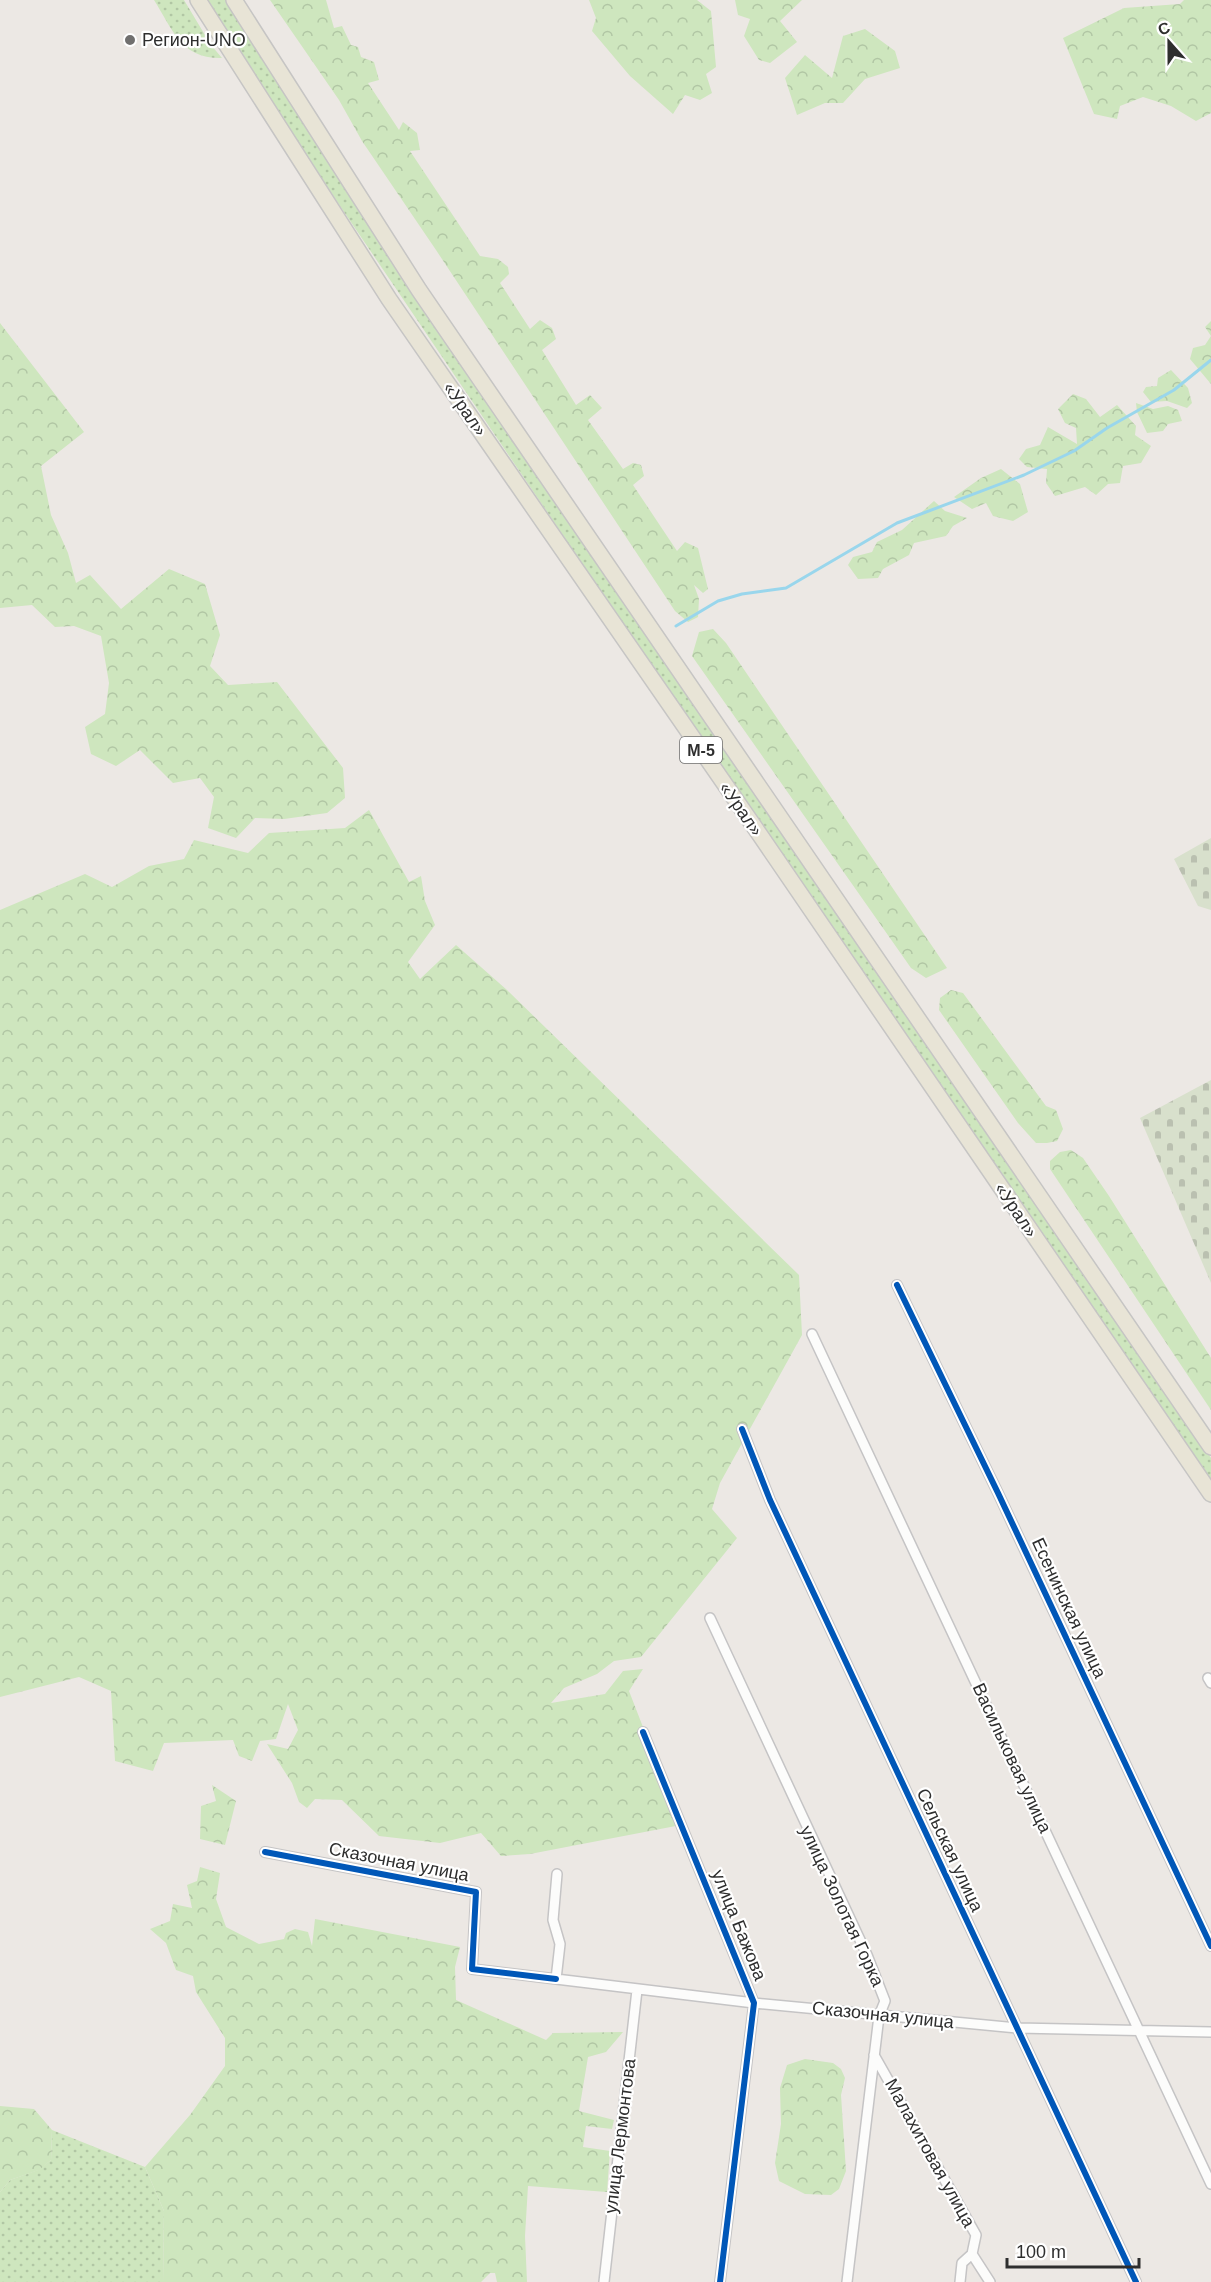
<svg xmlns="http://www.w3.org/2000/svg" width="1211" height="2282" viewBox="0 0 1211 2282" font-family="Arial,sans-serif">
	<defs>
		<pattern id="green-dots" width="8" height="8" patternUnits="userSpaceOnUse" patternTransform="scale(1.5)"><rect width="8" height="8" fill="#cee6be"/><path d="M2 2h.1M6 6h.1" fill="none" stroke="#b1c6a4" stroke-width="1.8" stroke-linecap="round"/></pattern>
		<pattern id="forest-crowns" width="20" height="18" patternUnits="userSpaceOnUse" patternTransform="scale(1.5)"><rect width="20" height="18" fill="#cee6be"/><path d="M2 6a3 3 0 1 1 6 0M12 15a3 3 0 1 1 6 0" fill="none" stroke="#b1c6a4"/></pattern>
		<pattern id="cemetery-stones" width="16" height="16" patternUnits="userSpaceOnUse" patternTransform="scale(1.5)"><rect width="16" height="16" fill="#d8e0cc"/><path d="M2 7V4a2 2 0 0 1 4 0v3zM10 15v-3a2 2 0 0 1 4 0v3z" fill="#bac0b0"/></pattern>
	</defs>
	<rect width="100%" height="100%" fill="#ece8e4"/>
	<path fill="url(#green-dots)" d="M154 0H184L211 45 222 58C181 59 173 30 154 0Z
		M206 0H227L373 230 1161 1383 1211 1458V1482L673 698 271 104Z
		M52 2130 145 2167 164 2211 163 2282H0V2192L10 2180 38 2170 51 2160Z"/>
	<path fill="url(#forest-crowns)" d="M270 0H326L334 28 342 26 351 45 358 47 361 57 374 62 379 80 368 83 399 130 403 122 417 133 420 150 410 151 480 256 498 259 508 267 509 274 500 283 530 329 540 320 552 328 556 339 542 350 576 405 590 395 602 408 588 420 623 469 633 463 641 465 644 476 633 485 677 551 685 542 698 548 708 589 703 593 694 585 699 599 698 617 688 622 675 611 436 250 362 141 339 100Z
		M589 0H697L711 11 716 67 706 74 712 93 700 100 685 95 673 114 630 76 592 31 596 18Z
		M735 0H802L780 21 797 42 770 63 759 60 744 36 750 19 738 15Z
		M1184 0H1211V113L1196 121 1171 106 1143 97 1120 106 1117 119 1094 114 1063 38 1124 8 1180 4Z
		M865 29 895 51 900 68 865 79 843 103H825L797 115 785 78 805 55 832 78 843 36Z
		M1211 321V384L1190 359 1193 348 1205 345 1211 336 1205 327Z
		M0 323 84 432 41 466 51 515 68 553 76 583 90 575 121 609 169 569 205 584 220 635 210 666 228 685 277 682 343 768 345 798 327 813 284 819 255 818 236 838 208 828 214 797 200 778 173 783 140 750 116 766 91 754 85 727 105 714 109 683 101 636 74 626 55 627 32 605 0 608Z
		M1171 370 1188 388 1192 403 1187 408 1167 401 1151 402 1143 392 1146 387 1157 386 1158 378Z
		M1073 394 1086 399 1100 417 1117 405 1136 426 1135 435 1151 446 1141 463 1123 466 1120 483 1108 484 1096 495 1085 487 1055 496 1046 483 1047 469 1027 467 1019 459 1026 449 1040 445 1048 427 1077 444 1076 428 1065 423 1058 409Z
		M1136 403 1153 409 1168 406 1178 410 1182 421 1168 424 1163 431 1147 433 1137 412Z
		M1001 469 1020 484 1028 512 1013 521 993 516 986 503 972 509 954 497 981 478Z
		M934 501 945 511 967 518 953 526 946 536 914 543 909 555 883 569 878 578 858 579 848 565 853 557 872 552 877 542 902 530Z
		M713 629 726 643 947 968 926 978 911 968 692 656 699 632Z
		M369 810 409 882 421 876 425 901 435 925 408 962 420 979 456 945 507 990 799 1275 802 1335 720 1483 712 1509 737 1538 641 1657 614 1661 597 1674 564 1688 551 1703 605 1694 623 1671 643 1669 629 1691 681 1825 530 1854 501 1856 481 1833 440 1843 379 1836 342 1800 315 1799 307 1808 299 1802 292 1783 267 1744 288 1749 298 1730 288 1704 276 1739 260 1741 252 1761 239 1756 233 1740 164 1743 153 1771 115 1761 111 1691 79 1677 0 1697V910L85 874 112 887 149 866 184 859 194 840 248 853 269 833 345 828Z
		M951 990 963 993 1046 1106 1056 1110 1063 1129 1057 1141 1047 1143H1036L1018 1123 939 1010 940 998Z
		M1071 1150 1083 1158 1109 1196 1211 1358V1410L1050 1169V1161L1060 1152Z
		M212 1785 236 1801 225 1845 200 1839 201 1806 216 1801Z
		M200 1867 220 1873 216 1899 226 1927 259 1944 284 1939 286 1933 295 1929 308 1932 312 1946 315 1919 460 1947 455 1967 456 2000 546 2040 553 2033 623 2032 606 2052 588 2057 579 2111 614 2120 612 2129 586 2126 583 2147 610 2151 607 2192 528 2186 525 2236 527 2282H497L495 2273H490L481 2282H163L164 2211 145 2167 190 2115 225 2066V2038L196 1992 193 1976 176 1970 166 1943 150 1929 170 1921 173 1904 192 1908 187 1885 197 1881Z
		M805 2059 833 2063 841 2069 845 2078 841 2095 846 2171 839 2189 831 2195 805 2194 779 2181 775 2163 781 2124 780 2088 787 2065Z
		M0 2106 34 2109 52 2130 51 2160 39 2170 10 2180 0 2192Z"/>
	<path fill="url(#cemetery-stones)" d="M1211 838V910L1198 906 1174 859Z
		M1211 1080V1283L1140 1118Z"/>
	<g fill="none" stroke-linecap="round" stroke-linejoin="round">
		<path stroke="#99d6ec" stroke-width="3" d="M676 626 718 601 742 594 786 588 897 523 1024 475 1074 451 1107 428 1174 390 1211 360"/>
		<g stroke="#c5c4c5" stroke-width="12">
			<path id="minor" d="M897 1285 998 1493 1211 1946
				M812 1334 1211 2184
				M742 1429 770 1500 1136 2282
				M710 1618 867 1955 885 2001 879 2016 847 2282
				M1208 1678 1211 1683
				M643 1732 754 2003 720 2282
				M265 1852 476 1892 472 1969 556 1979
				M557 1874 553 1920 560 1944 556 1979 754 2003 1017 2028 1211 2032
				M874 2055 976 2235 972 2254 990 2282
				M604 2282 637 1990
				M960 2282 962 2263 972 2254"/>
		</g>
		<g stroke="#c6c5c4" stroke-width="18">
			<path id="primary" d="M198 0 389 299 760 835 1211 1494
				M234 0 419 290 1211 1447"/>
		</g>
		<use href="#minor" stroke="#fcfcfb" stroke-width="9"/>
		<use href="#primary" stroke="#e8e4d6" stroke-width="15"/>
		<g stroke="#fff" stroke-width="10">
			<path id="cycleway" d="M897 1285 998 1493 1211 1946
				M742 1429 770 1500 1136 2282
				M643 1732 754 2003 720 2282
				M265 1852 476 1892 472 1969 556 1979"/>
		</g>
		<use href="#cycleway" stroke="#0057b8" stroke-width="6"/>
	</g>
	<circle fill="#706f6e" stroke="#fff" stroke-width="2" cx="130" cy="40" r="6"/>
	<g text-anchor="middle" dominant-baseline="central" stroke-width="4.5" stroke-linejoin="round" paint-order="stroke">
		<rect fill="#fff" stroke="#6d6d6d" stroke-width="1.5" x="680" y="737" width="42" height="26" rx="4.5"/>
		<g font-size="16" font-weight="bold" fill="#2e2e2e">
			<text x="701" y="750">М-5</text>
		</g>
		<g font-size="18" fill="#2e2e2e" stroke="#fff" text-anchor="start">
			<text x="142" y="40">Регион-UNO</text>
		</g>
		<g font-size="18" fill="#2e2e2e" stroke="#fff">
			<text transform="translate(465 409) rotate(55)">«Урал»</text>
			<text transform="translate(741 809) rotate(55)">«Урал»</text>
			<text transform="translate(1016 1210) rotate(56)">«Урал»</text>
			<text transform="translate(1069 1608) rotate(65)">Есенинская улица</text>
			<text transform="translate(1012 1758) rotate(65)">Васильковая улица</text>
			<text transform="translate(950 1850) rotate(65)">Сельская улица</text>
			<text transform="translate(399 1862) rotate(11)">Сказочная улица</text>
			<text transform="translate(842 1906) rotate(65)">улица Золотая Горка</text>
			<text transform="translate(739 1925) rotate(68)">улица Бажова</text>
			<text transform="translate(883 2015) rotate(6)">Сказочная улица</text>
			<text transform="translate(620 2136) rotate(-83)">улица Лермонтова</text>
			<text transform="translate(930 2153) rotate(61)">Малахитовая улица</text>
		</g>
	</g>
	<g transform="translate(1169 42) rotate(339)" stroke="#ffffff" stroke-width="4.5" paint-order="stroke">
	<path d="M0-4.5L10 22L0 15L-10 22Z" fill="#2e2e2e"/>
	<text y="-9" font-size="16" font-weight="bold" text-anchor="middle" fill="#2e2e2e">С</text>
	</g>
	<path d="M1007 2258v9h132v-9" fill="none" stroke="#2e2e2e" stroke-width="3"/>
	<text x="1016" y="2258" font-size="18" fill="#2e2e2e" stroke="#ffffff" stroke-width="4.5" paint-order="stroke">100 m</text>
</svg>
